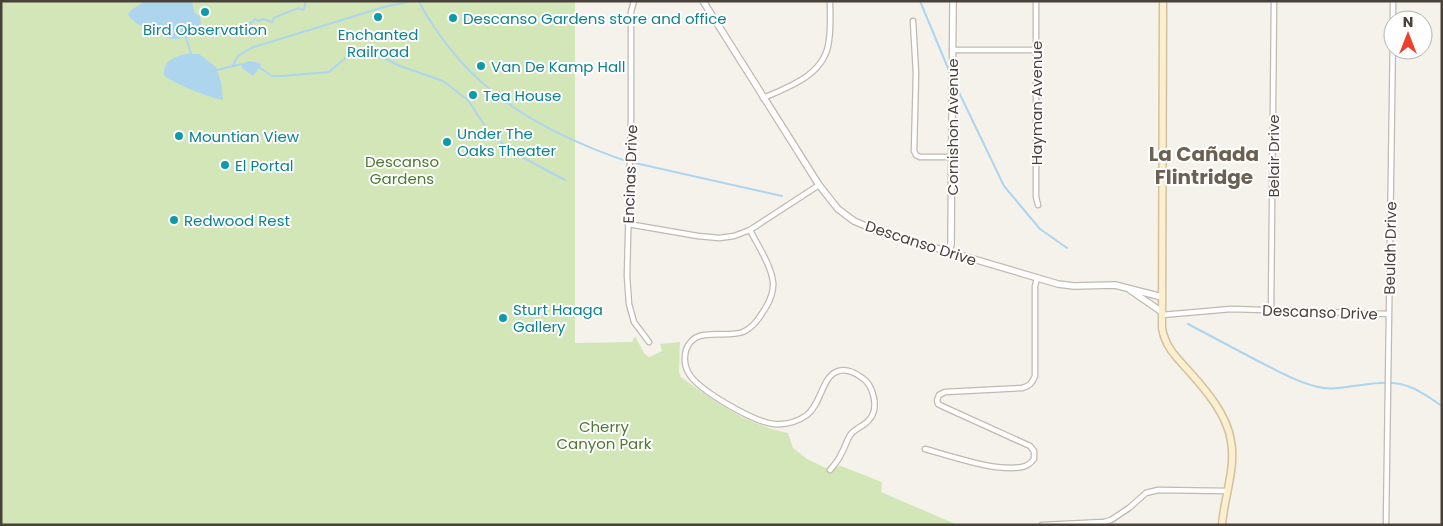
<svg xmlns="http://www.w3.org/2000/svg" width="1443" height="526" viewBox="0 0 1443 526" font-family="Poppins,sans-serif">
	<rect width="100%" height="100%" fill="#f5f2ec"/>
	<path fill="#d3e6b8" d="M1 1H575V343L632 342 635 336 644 353 649 357 662 351 660 344 680 342 679 372 681 377C715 402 745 424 788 433L793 448 807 459 826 468 841 466 882 482 881 492 958 525H1Z"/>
	<path fill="#add5ed" d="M145 1 192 2 195 13 200 16 201 25 198 32C187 36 176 43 164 36 161 34 159 30 155 29 141 25 139 28 128 15L130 11Z
		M186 54H199L216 67 221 82 223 100C204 96 181 86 164 76 163 61 173 57 186 54Z
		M249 61 260 63 261 65 253 76 242 68V64Z"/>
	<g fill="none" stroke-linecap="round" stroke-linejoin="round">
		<path stroke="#add5ed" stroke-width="2" d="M419 1C424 13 432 23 439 34 485 100 551 135 626 161L782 196
			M920 1 950 73
			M242 30C244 24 252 25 255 19L259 21 263 19 272 22 274 18C283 14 290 11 299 8L302 10 304 9 306 1
			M186 37 191 54
			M233 65 238 56 251 48 384 7 407 2
			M259 67 272 76H283L329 72 349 55 355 52 380 56 400 66 443 81 468 100 490 134 518 155 565 180
			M217 70 242 64
			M955 84 1004 186 1040 229 1067 248
			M1188 324C1211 336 1233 348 1256 360 1276 370 1296 382 1318 387 1329 390 1342 388 1353 386 1397 380 1405 380 1442 406"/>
		<g stroke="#c0b9af" stroke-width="7">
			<path id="minor" d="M634 1 631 12V117L627 276 629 304 634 322 649 342
				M1036 1V197L1038 205
				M1393 20V1
				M913 21 916 73 914 151 916 155 920 157H952
				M952 50H1035
				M763 98C791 86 826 74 829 40 831 27 830 14 830 1
				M628 224 698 236 719 238 734 236 750 230 819 185
				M750 230C758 246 771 265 773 282 774 290 770 301 766 307 760 317 754 327 743 332 723 339 695 325 686 350 684 358 684 365 688 372 697 390 754 422 774 424 786 425 797 422 807 415 821 404 822 378 836 372 844 368 854 372 861 377 873 384 880 408 869 420 864 426 856 428 851 434 847 439 845 448 841 454 839 460 834 465 830 470
				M1271 311 1274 1
				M1162 315 1231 309 1389 314
				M925 449C951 456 995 472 1022 467 1027 466 1031 463 1034 459V451L1030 446 944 407 938 404 937 400 939 395 945 392 1022 388C1030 386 1032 383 1035 376V286L1037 278
				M1042 525 1104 522 1111 520 1129 508 1146 493 1158 490 1228 491
				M1386 525 1393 31"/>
		</g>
		<g stroke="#c0b9af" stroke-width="8">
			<path id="tertiary" d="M703 1 819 185 838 209 854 221 875 230 1058 284 1074 286 1115 285 1162 297
				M949 253 951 244 953 1
				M1130 290 1162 312"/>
		</g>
		<g stroke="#d1c29e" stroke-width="9">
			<path id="secondary" d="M1163 1 1162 328C1165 346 1175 356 1187 369 1205 389 1227 414 1231 441 1236 469 1224 497 1222 525"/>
		</g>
		<use href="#minor" stroke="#fff" stroke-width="4.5"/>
		<use href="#tertiary" stroke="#fff" stroke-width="5.5"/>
		<use href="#secondary" stroke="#fcefcf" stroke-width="6"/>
	</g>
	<g fill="#0f9aa8" stroke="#fff" stroke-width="2">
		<circle cx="205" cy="12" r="5"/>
		<circle cx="378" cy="17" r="5"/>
		<circle cx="453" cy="18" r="5"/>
		<circle cx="481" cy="66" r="5"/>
		<circle cx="473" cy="95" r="5"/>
		<circle cx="179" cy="136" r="5"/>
		<circle cx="447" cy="142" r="5"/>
		<circle cx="225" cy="165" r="5"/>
		<circle cx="174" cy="220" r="5"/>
		<circle cx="503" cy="318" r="5"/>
	</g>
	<g text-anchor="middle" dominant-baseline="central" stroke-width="4" stroke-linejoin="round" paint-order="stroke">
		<g font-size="15" fill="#0d838f" stroke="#fff" text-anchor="start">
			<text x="463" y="18">Descanso Gardens store and office</text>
			<text x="205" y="29" text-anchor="middle">Bird Observation</text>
			<text x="378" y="34" text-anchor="middle">Enchanted<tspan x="378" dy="17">Railroad</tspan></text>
			<text x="491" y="66">Van De Kamp Hall</text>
			<text x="483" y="95">Tea House</text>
			<text x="457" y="133">Under The<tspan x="457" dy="17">Oaks Theater</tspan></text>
			<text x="189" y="136">Mountian View</text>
			<text x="235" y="165">El Portal</text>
			<text x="184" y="220">Redwood Rest</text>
			<text x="513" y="309">Sturt Haaga<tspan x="513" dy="17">Gallery</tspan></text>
		</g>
		<g font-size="15" fill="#49423a" stroke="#fff">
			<text transform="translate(1036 103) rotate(-90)">Hayman Avenue</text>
			<text transform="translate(952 127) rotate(-90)">Cornishon Avenue</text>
			<text transform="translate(1273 156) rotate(-90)">Belair Drive</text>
			<text transform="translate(630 174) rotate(-88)">Encinas Drive</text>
			<text transform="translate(921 243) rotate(18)">Descanso Drive</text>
			<text transform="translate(1390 248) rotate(-89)">Beulah Drive</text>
			<text transform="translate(1320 312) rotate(2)">Descanso Drive</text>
		</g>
		<g font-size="15" fill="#4e782f" stroke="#fff">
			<text x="402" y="161">Descanso<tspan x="402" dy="17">Gardens</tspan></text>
			<text x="604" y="426">Cherry<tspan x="604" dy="17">Canyon Park</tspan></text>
		</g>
		<g font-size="20" font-weight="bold" fill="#6b6052" stroke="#fff">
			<text x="1204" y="154">La Cañada<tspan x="1204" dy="23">Flintridge</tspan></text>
		</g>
	</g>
	<rect width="1443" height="526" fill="none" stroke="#49423a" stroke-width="5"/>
	<g transform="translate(1408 35)"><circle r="24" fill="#ffffff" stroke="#b6b3b0"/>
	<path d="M0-4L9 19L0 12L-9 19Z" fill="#ed402b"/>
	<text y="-8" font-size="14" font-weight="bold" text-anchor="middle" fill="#49423a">N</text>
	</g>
</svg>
